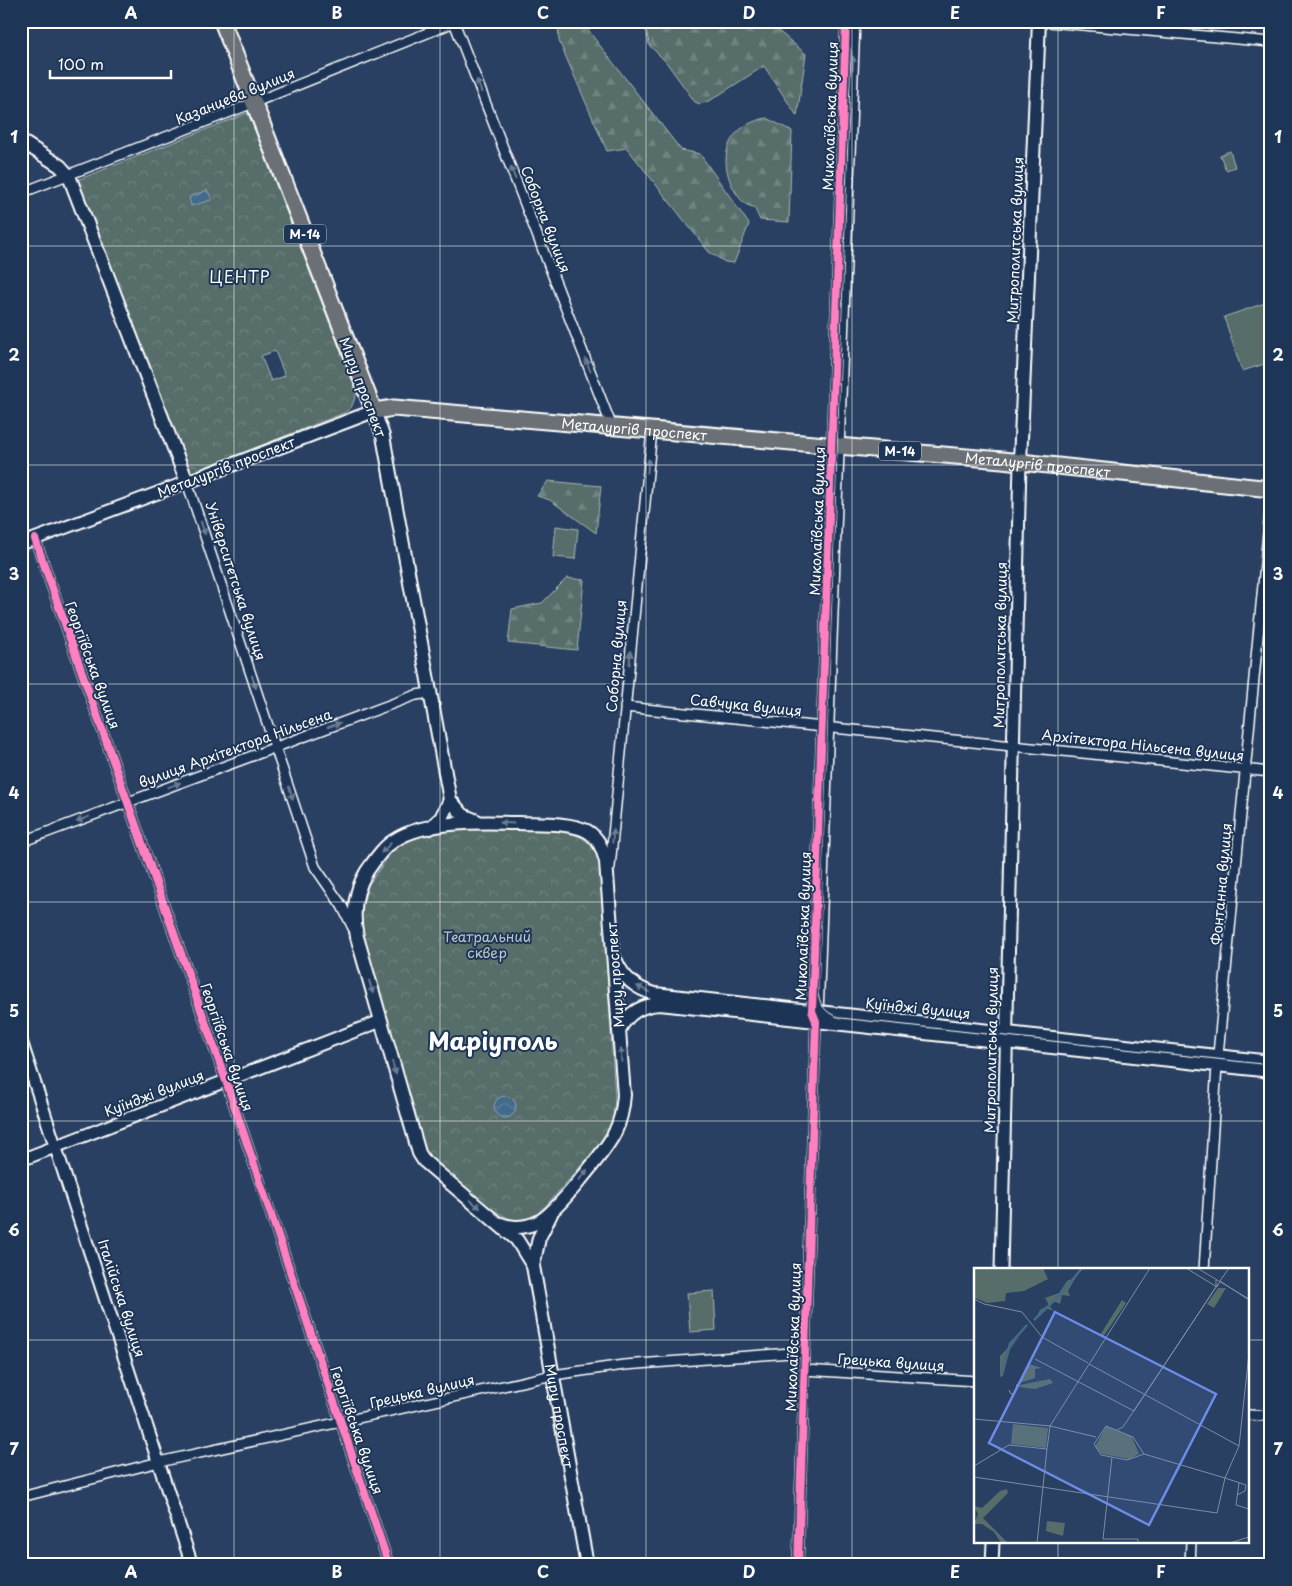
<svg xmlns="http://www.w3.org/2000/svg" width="1292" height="1586" viewBox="0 0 1292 1586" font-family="'Playpen Sans',sans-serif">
	<defs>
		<pattern id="grass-tufts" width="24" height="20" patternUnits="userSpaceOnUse" patternTransform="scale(1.25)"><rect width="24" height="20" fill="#566d69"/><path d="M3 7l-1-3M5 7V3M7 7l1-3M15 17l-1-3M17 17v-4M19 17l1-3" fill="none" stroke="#6f8380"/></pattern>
		<pattern id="forest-firs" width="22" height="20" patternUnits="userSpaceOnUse" patternTransform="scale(1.25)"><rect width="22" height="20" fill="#566d69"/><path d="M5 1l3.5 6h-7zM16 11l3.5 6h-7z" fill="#6f8380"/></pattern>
		<pattern id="park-crowns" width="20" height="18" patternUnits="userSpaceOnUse" patternTransform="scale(1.25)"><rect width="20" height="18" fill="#566d69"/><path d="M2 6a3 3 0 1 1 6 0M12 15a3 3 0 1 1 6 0" fill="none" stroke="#6f8380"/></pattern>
		<pattern id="water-waves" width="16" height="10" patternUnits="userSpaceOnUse" patternTransform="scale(1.25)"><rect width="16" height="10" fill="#436a8b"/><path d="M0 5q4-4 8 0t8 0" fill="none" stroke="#5f809c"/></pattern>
	</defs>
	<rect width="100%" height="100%" fill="#294062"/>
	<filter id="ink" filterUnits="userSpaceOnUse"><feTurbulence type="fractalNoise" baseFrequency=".02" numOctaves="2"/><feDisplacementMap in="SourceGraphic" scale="10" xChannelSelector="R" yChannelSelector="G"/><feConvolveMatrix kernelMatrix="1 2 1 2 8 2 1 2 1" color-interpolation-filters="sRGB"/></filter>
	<g filter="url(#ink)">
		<path fill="url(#grass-tufts)" stroke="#aab6b4" d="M1230 151 1235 167 1226 170 1220 155Z"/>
		<path fill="url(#forest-firs)" stroke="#aab6b4" d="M558 21H588L587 28 594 38 681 150 700 154 749 224 734 263 725 262 709 252 627 148 607 151 559 41Z
			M606 21H776V29L806 54 797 116 764 66 711 100 700 104 695 102 666 62 649 45 647 33 642 25H618Z
			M766 118 792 131 789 222 760 220 754 207C745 206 741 200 736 193 716 160 726 126 766 118Z
			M548 481 601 486 596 533 550 500 537 496Z
			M567 578 584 580 577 650 508 643 512 609 542 603Z"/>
		<path fill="url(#park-crowns)" stroke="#aab6b4" fill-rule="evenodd" d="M248 113 357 393 351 408 344 413 190 473 77 180ZM275 351 285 376 271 381 261 356Z
			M479 826 564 831C588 837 598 848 601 872L615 1098 613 1120 605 1139 543 1209C536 1215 528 1221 519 1221 500 1221 444 1173 431 1158 426 1153 423 1147 420 1141L361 925 362 905 369 884 395 847 421 835Z"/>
		<path fill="#566d69" stroke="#aab6b4" d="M1271 301V362L1242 371 1224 317Z
			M556 526 578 529 575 559 553 557Z
			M714 1291 716 1330 690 1332 687 1293Z"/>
		<path fill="url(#water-waves)" stroke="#8ea6b9" d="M207 190 211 197V200L191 206 189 197Z
			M494 1107a11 11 0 1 1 22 0a11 11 0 1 1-22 0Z"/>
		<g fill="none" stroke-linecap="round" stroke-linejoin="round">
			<g stroke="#fff" stroke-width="12">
				<path id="minor" d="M1038 21 1271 42
					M454 22 612 427
					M21 193 233 111 457 21
					M187 482 315 867 342 906 353 928
					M35 539 226 1081 389 1565
					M625 707 1271 772
					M21 842 416 695 430 693
					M610 867 652 430
					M818 1016 855 21
					M1204 1270 1217 1065 1271 501
					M805 1370 976 1381
					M1248 1415 1271 1416
					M21 1497 159 1462 553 1375 624 1365 805 1352
					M798 1565 816 1021 812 1011 846 21
					M1190 1565 1191 1542"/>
			</g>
			<g stroke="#fff" stroke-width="15">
				<path id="tertiary" d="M21 544 187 482
					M21 1041 192 1565
					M21 1160 381 1021
					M1001 1270 1020 462
					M992 1565 993 1542"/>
			</g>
			<g stroke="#fff" stroke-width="16">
				<g id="secondary">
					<path d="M21 141 60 166 69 176 187 482 374 411 383 436 450 800 463 815 477 821"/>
					<path d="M1020 462 1039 21"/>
					<path d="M430 828 441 818 450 800"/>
					<path d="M616 961C623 978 637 989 655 994L1271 1062"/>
					<path d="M619 1030C628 1013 641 1005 660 1004L1271 1071"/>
					<path id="s1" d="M498 1223C511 1229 525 1228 538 1222 555 1214 607 1149 615 1132 621 1120 623 1108 624 1095L606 862C603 850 599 838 587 831 568 822 539 824 518 823 483 822 425 820 395 840 383 847 375 860 367 871 354 892 352 913 357 937L419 1153 424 1161 517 1240 533 1266 587 1565"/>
					<path d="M533 1266 539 1238 551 1214"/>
				</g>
			</g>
			<g stroke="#fff" stroke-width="19">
				<g id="trunk">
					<path id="s2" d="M222 21 374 411 394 408 1002 460 1271 489"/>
				</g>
			</g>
			<use href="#minor" stroke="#1d3557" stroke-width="9"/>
			<use href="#tertiary" stroke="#1d3557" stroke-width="11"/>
			<use href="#secondary" stroke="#1d3557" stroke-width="12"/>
			<use href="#trunk" stroke="#6a7074" stroke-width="15"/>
			<path stroke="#fff" stroke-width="1" d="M847 30 851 52 818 994C821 1007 827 1014 841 1018L1271 1065"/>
			<g stroke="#1d3557" stroke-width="11">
				<path id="cycleway" d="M35 539 226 1081 389 1565
					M798 1565 816 1021 812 1011 846 21"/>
			</g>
			<use href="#cycleway" stroke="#ff80c0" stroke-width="8"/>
		</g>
		<defs><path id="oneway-solid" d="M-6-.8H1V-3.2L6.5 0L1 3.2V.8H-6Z" transform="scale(1.25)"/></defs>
		<g fill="#6c7c92">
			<use href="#oneway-solid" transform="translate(853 63) rotate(-88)"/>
			<use href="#oneway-solid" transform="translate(479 86) rotate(-111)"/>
			<use href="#oneway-solid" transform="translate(513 173) rotate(-111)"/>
			<use href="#oneway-solid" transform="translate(588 365) rotate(-111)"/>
			<use href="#oneway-solid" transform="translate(648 466) rotate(-85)"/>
			<use href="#oneway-solid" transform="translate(203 528) rotate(72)"/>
			<use href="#oneway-solid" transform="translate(630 658) rotate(-85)"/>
			<use href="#oneway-solid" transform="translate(254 682) rotate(72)"/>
			<use href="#oneway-solid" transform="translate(334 725) rotate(-20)"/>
			<use href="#oneway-solid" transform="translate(174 785) rotate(-20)"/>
			<use href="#oneway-solid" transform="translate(291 793) rotate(72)"/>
			<use href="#oneway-solid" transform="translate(83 819) rotate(159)"/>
			<use href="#oneway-solid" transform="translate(507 823) rotate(-177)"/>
			<use href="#oneway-solid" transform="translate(613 836) rotate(-85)"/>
			<use href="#oneway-solid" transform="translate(386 848) rotate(135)"/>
			<use href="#oneway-solid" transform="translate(371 987) rotate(74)"/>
			<use href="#oneway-solid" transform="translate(643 989) rotate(-154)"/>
			<use href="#oneway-solid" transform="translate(621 1055) rotate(-94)"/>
			<use href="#oneway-solid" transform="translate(394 1068) rotate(74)"/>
			<use href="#oneway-solid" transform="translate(583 1175) rotate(-51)"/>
			<use href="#oneway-solid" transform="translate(475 1204) rotate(40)"/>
		</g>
	</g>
	<path fill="none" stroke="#fff" stroke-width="1" stroke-opacity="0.55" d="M234 21V1565M440 21V1565M646 21V1565M852 21V1565M1058 21V1270M21 246H1271M21 465H1271M21 684H1271M21 902H1271M21 1121H1271M21 1340H976M1248 1340H1271M1058 1542V1565"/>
	<g text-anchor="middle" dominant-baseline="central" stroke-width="4" stroke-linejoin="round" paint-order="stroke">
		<g fill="#1d3557" stroke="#bbc2cd" stroke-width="1">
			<rect x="284" y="224.5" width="42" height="19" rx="4"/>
			<rect x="879" y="441.5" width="42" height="19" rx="4"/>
		</g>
		<g font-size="12" font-weight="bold" fill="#fff">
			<text x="305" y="234">М-14</text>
			<text x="900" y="451">М-14</text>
		</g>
		<g font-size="14" fill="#fff" stroke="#1d3557">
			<text transform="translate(235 96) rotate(-22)">Казанцева вулиця</text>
			<text transform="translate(830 116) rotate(-88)">Миколаївська вулиця</text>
			<text transform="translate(546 219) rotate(69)">Соборна вулиця</text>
			<text transform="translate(1015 240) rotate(-88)">Митрополитська вулиця</text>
			<text transform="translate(363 387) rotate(69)">Миру проспект</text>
			<text stroke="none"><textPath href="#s2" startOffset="680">Металургів проспект</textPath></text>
			<text stroke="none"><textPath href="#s2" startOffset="1085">Металургів проспект</textPath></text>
			<text transform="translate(226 467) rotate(-21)">Металургів проспект</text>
			<text transform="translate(817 521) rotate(-88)">Миколаївська вулиця</text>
			<text transform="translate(236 581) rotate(72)">Університетська вулиця</text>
			<text transform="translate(1000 645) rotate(-89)">Митрополитська вулиця</text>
			<text transform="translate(616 656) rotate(-85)">Соборна вулиця</text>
			<text transform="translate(93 665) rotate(70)">Георгіївська вулиця</text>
			<text transform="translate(746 705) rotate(6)">Савчука вулиця</text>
			<text transform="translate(1143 745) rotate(6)">Архітектора Нільсена вулиця</text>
			<text transform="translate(235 748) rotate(-20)">вулиця Архітектора Нільсена</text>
			<text transform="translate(1221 884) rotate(-85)">Фонтанна вулиця</text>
			<text transform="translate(803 926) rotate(-88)">Миколаївська вулиця</text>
			<text transform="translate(615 975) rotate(-94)">Миру проспект</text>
			<text transform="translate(918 1008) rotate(6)">Куїнджі вулиця</text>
			<text transform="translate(227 1047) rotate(71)">Георгіївська вулиця</text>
			<text transform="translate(991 1050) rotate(-89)">Митрополитська вулиця</text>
			<text transform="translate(154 1093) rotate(-21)">Куїнджі вулиця</text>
			<text transform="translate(122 1298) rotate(72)">Італійська вулиця</text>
			<text transform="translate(793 1337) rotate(-88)">Миколаївська вулиця</text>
			<text transform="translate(891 1362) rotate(4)">Грецька вулиця</text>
			<text transform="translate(422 1391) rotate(-13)">Грецька вулиця</text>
			<text stroke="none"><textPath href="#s1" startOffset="1315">Миру проспект</textPath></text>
			<text transform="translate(357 1430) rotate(71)">Георгіївська вулиця</text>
		</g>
		<g font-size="14" fill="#bbc5c3" stroke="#1d3557">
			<text x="487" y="936">Театральний<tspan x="487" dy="16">сквер</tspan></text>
		</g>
		<g font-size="16" letter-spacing="1" fill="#fff" stroke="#1d3557">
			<text x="240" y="276">ЦЕНТР</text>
		</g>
		<g font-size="24" font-weight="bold" fill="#fff" stroke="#1d3557">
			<text x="493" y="1040">Маріуполь</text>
		</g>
	</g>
	<g transform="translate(974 1268)">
		<rect width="275" height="275" fill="#294062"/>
		<path d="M33 221 34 225 9 250 34 275H27L20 264 8 256H0L4 246 0 238 8 240 26 223Z" fill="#566d69"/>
		<path d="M102 9 94 23 96 28 88 27 86 36 79 33 76 39 80 43 71 40 60 53 66 42 75 37 71 30 85 25 93 13ZM47 66 36 81 29 108 26 109V88ZM55 96 68 100 61 101V110L45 115ZM76 111 79 115 61 121 45 119 46 117Z" fill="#566d69"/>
		<path d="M0 0H69L74 11 50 23 32 25 31 33 13 35 1 30Z" fill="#566d69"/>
		<path d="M244 20H252L240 40 233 36ZM148 32 152 35 129 69 126 67ZM39 156 74 160 72 180 37 176ZM132 158 158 169 165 186 155 191 128 186 121 179Z" fill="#566d69"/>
		<path d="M73 253 91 255 89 268 72 263Z" fill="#566d69"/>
		<path fill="none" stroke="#436a8b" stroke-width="2.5" d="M60 52 87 26 108 0M27 106 36 76 53 57"/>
		<path fill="none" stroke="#7f8ca1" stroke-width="1" d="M212 0 243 19 246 13 275 32M223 0 275 31M246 13 255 0M0 31 10 36 48 44 68 69 114 95M61 91 160 143 242 19V12M115 96 265 178M35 122 37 126 41 125 43 116M0 151 76 158 176 0M143 162 149 159 244 16M170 186 159 169 132 158 120 176 127 187 153 192 170 186 251 210 265 178 275 85M138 189 129 271H164V275M0 198 35 177 73 181 76 158 122 169M0 209 243 245 251 210 272 217 271 223 263 227M265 215 262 237 275 241M63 275 73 181M256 275 275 269"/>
		<path fill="#6c8ce6" fill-opacity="0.15" stroke="#6c8ce6" stroke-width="2.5" d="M81 44 242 126 175 257 15 175Z"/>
		<rect width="275" height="275" fill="none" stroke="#fff" stroke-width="2.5"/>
	</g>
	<rect width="1292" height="1586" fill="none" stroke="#1d3557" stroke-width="55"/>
	<path d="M50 70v8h121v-8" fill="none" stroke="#ffffff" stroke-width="2.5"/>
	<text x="58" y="70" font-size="15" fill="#ffffff" stroke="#1d3557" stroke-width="4" paint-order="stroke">100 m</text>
	<rect x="28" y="28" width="1236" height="1530" fill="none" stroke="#fff" stroke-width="2"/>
	<g font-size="16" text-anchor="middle" font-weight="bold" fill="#fff">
		<text x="131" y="19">A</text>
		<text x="337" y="19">B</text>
		<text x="543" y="19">C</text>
		<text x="749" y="19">D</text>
		<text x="955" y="19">E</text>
		<text x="1161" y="19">F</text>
		<text x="14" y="143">1</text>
		<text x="1278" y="143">1</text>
		<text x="14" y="361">2</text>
		<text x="1278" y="361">2</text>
		<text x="14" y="580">3</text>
		<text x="1278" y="580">3</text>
		<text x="14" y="799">4</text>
		<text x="1278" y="799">4</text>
		<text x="14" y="1017">5</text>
		<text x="1278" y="1017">5</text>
		<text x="14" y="1236">6</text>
		<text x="1278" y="1236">6</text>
		<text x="14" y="1455">7</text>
		<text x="1278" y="1455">7</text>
		<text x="131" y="1578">A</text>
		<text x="337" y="1578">B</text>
		<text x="543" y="1578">C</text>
		<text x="749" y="1578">D</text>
		<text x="955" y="1578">E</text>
		<text x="1161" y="1578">F</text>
	</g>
</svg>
